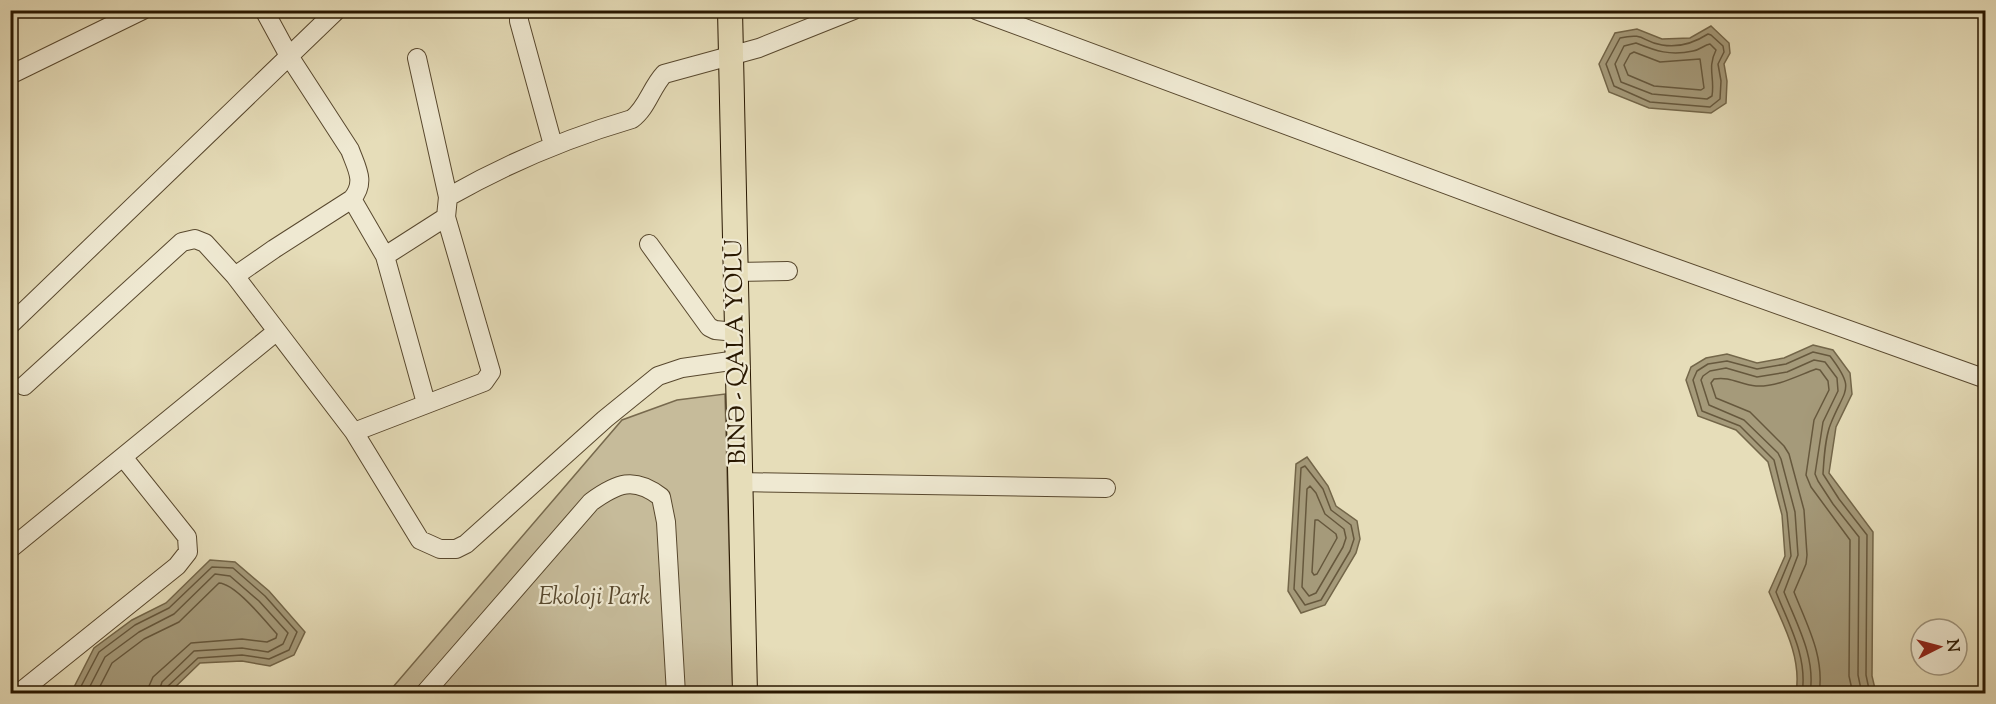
<svg xmlns="http://www.w3.org/2000/svg" width="1996" height="704" viewBox="0 0 1996 704" font-family="'Sorts Mill Goudy',serif">
	<rect width="100%" height="100%" fill="#e6ddb9"/>
	<filter id="stains"><feTurbulence type="fractalNoise" baseFrequency=".00333" numOctaves="4"/><feColorMatrix values="0 0 0 0 .2 0 0 0 0 .09 0 0 0 0 .02 0 0 0 .5 -.17"/></filter>
	<radialGradient id="worn" r=".72"><stop offset=".6" stop-color="#630" stop-opacity="0"/><stop offset="1" stop-color="#630" stop-opacity=".3"/></radialGradient>
	<path fill="#c6bb9a" stroke="#77694d" stroke-width="1.5" d="M725 394 733 693 387 694 622 420 677 400Z"/>
	<path fill="#a59a7a" stroke="#736649" stroke-width="1.5" d="M1711 26 1729 43 1730 53 1724 64 1727 81 1726 103 1711 113 1649 108 1609 92 1599 64 1615 33 1637 29 1662 39 1690 38Z
		M1813 345 1833 350 1850 373 1852 394 1836 427 1829 473 1873 532 1872 676 1876 693H1796C1802 657 1783 624 1769 592L1785 556 1782 515 1768 462 1736 430 1698 416 1686 380 1691 367 1706 358 1727 354 1757 363 1784 358Z
		M1307 457 1328 486 1336 506 1357 521 1360 539 1356 553 1325 605 1301 613 1288 591 1296 464Z
		M210 560 235 562 269 591 305 632 294 655 270 666 242 661 200 663 169 693H71L94 648 132 620 166 603Z"/>
	<g fill="none" stroke-linecap="round" stroke-linejoin="round">
		<path stroke="#66583d" stroke-width="1.5" d="M1708 34 1711 35 1723 46 1724 52 1718 64 1721 81 1720 99 1710 107 1650 102 1614 86 1606 64 1620 38C1646 32 1641 42 1662 45 1679 48 1694 43 1708 34Z
			M1636 43C1656 51 1670 56 1693 51 1700 50 1704 45 1710 44L1716 50C1707 68 1715 77 1712 96L1707 99 1652 94 1621 82 1615 64 1624 46Z
			M1634 52 1660 62 1700 59 1704 88 1701 90 1654 86 1628 75 1624 65 1630 54Z
			M1305 466 1323 489 1331 510 1351 525 1354 539 1350 551 1321 600 1305 605 1294 589 1301 468Z
			M1310 486 1316 493 1325 514 1344 529 1346 538 1343 547 1316 593 1309 596 1302 587 1307 489Z
			M1315 520H1318L1336 534 1337 538 1317 574 1314 575 1312 572Z
			M77 694 99 652 135 625 169 608 212 567 233 568 265 596 297 632 289 650 269 659 242 655 198 658 167 687 165 694
			M86 694 105 657 139 632 174 614 215 574 230 576 259 601 288 633 283 644 268 652 242 648 194 651 162 682 158 694
			M96 694 112 663 144 639 179 622 219 583C236 584 265 621 277 634L276 638 267 642 242 639 191 643 153 677 149 686V694
			M1802 694C1808 657 1789 625 1776 592L1791 556 1787 513 1774 460 1740 426 1702 411 1693 380 1697 371 1708 364 1727 361 1757 369 1786 364 1813 352 1830 356C1856 390 1845 388 1831 423 1825 437 1824 458 1823 474L1839 499 1867 535 1866 675 1870 694
			M1810 694C1816 657 1797 625 1784 592L1798 555 1795 512 1781 459 1778 453 1744 420 1709 405 1701 380 1703 376 1710 371 1726 368 1757 377 1787 372 1814 360 1825 362 1837 378 1838 391 1823 422 1815 474 1818 481 1833 504 1859 537 1858 675 1862 694
			M1819 694C1825 657 1807 625 1794 592L1806 564 1807 555 1804 510 1789 454 1784 446 1750 412 1716 398 1711 383 1714 379C1731 376 1740 385 1756 386 1777 387 1797 376 1816 369L1820 370 1828 381 1829 390 1814 420 1806 475 1811 487 1850 540 1849 676 1853 694"/>
		<g stroke="#58482e" stroke-width="20">
			<path id="minor" d="M264 10 289 56 350 150C357 169 366 182 352 199L385 256 426 403
				M519 10V21L553 145
				M976 10 1558 226 1986 379
				M417 58 448 197
				M10 75 143 10
				M649 244 709 327 715 330 736 332
				M385 256 446 217 448 197C506 164 567 138 632 119 647 108 651 88 664 74L759 48 854 10
				M735 272 788 271
				M235 276 274 249 352 199
				M10 325 337 10
				M24 386 182 242 195 239 205 243 235 276 354 432 420 540 440 549H456L466 544 605 419 658 376 682 368 737 360
				M354 432 484 382 491 372 446 217
				M739 482 1106 488
				M10 549 277 331
				M19 693 177 566 188 552 187 537 123 457
				M424 694 591 502C617 483 634 476 661 497L666 522 676 694"/>
		</g>
		<g stroke="#281700" stroke-width="26">
			<path id="major" d="M730 10 745 694"/>
		</g>
		<use href="#minor" stroke="#efe9d2" stroke-width="18"/>
		<use href="#major" stroke="#e6ddb9" stroke-width="24"/>
	</g>
	<g text-anchor="middle" dominant-baseline="central" stroke-width="4.5" stroke-linejoin="round" paint-order="stroke">
		<g font-size="24" fill="#281700" stroke="#efe9d2">
			<text transform="translate(737 352) rotate(-91)">BINƏ - QALA YOLU</text>
		</g>
		<g font-size="24" font-style="italic" fill="#57482e" stroke="#efe9d2">
			<text x="594" y="598">Ekoloji Park</text>
		</g>
	</g>
	<rect width="1996" height="704" fill="none" stroke="#e6ddb9" stroke-width="36"/>
	<rect x="12" y="12" width="1972" height="680" fill="none" stroke="#281700" stroke-width="3"/>
	<rect x="18" y="18" width="1960" height="668" fill="none" stroke="#281700" stroke-width="1.5"/>
	<g transform="translate(1939 647) rotate(84)"><circle r="28" fill="#efe9d2" stroke="#9f957e" stroke-width="1.5"/>
	<path d="M0-4.5L10 22L0 15L-10 22Z" fill="#8f2418"/>
	<text y="-9" font-size="16" font-weight="bold" text-anchor="middle" fill="#281700">N</text>
	</g>
	<rect width="100%" height="100%" filter="url(#stains)"/>
	<rect width="100%" height="100%" fill="url(#worn)"/>
</svg>
